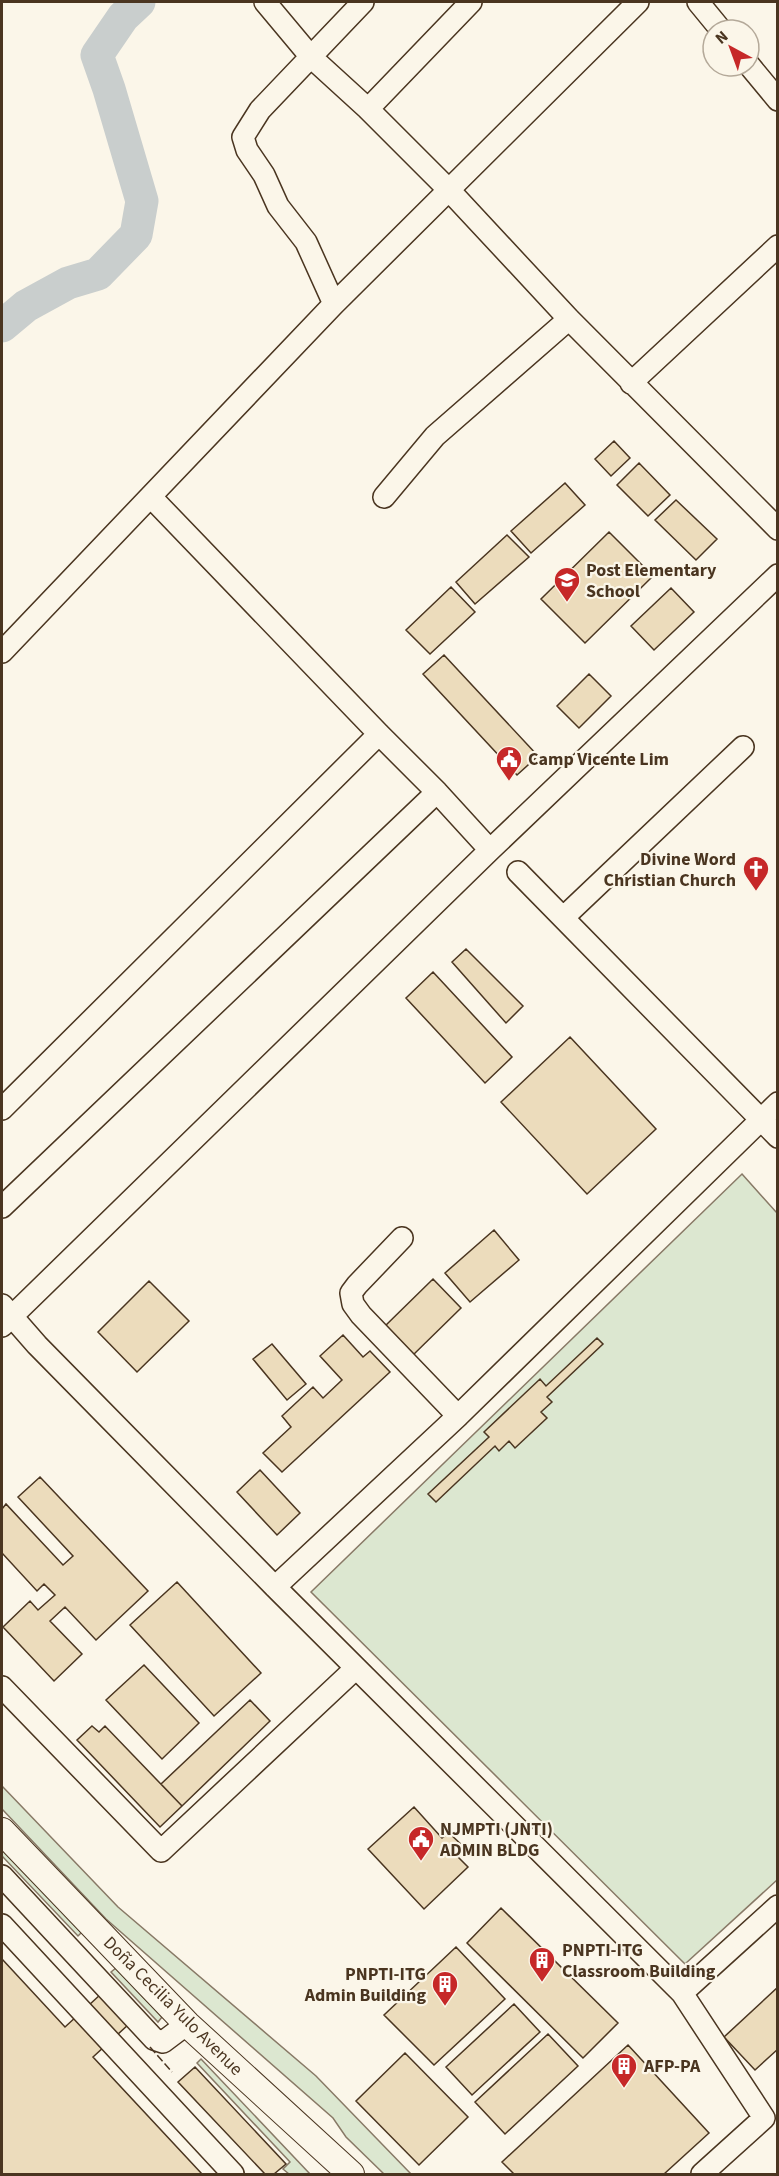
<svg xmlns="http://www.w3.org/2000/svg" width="779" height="2176" viewBox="0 0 779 2176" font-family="'Source Sans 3',sans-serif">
	<rect width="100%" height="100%" fill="#fbf6e9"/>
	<path fill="#dce7d0" stroke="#887966" stroke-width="1.5" d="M742 1174 777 1213V1880L685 1964 311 1592Z
		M2 1786 118 1907 316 2076 411 2174H384L346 2137 333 2118 106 1919 2 1809Z
		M2 1848 82 1932 78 1936 2 1856Z
		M116 1968 162 2017 158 2022 111 1972Z
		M201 2059 310 2174H289L283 2169 290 2162 197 2063Z"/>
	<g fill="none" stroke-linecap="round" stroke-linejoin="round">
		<path stroke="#c9cecd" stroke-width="33" d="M2 326 26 306 68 283 98 274 136 235 142 201 109 89 97 55 123 17 139 2"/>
	</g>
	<path fill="#ecdcbc" stroke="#4a3520" stroke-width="1.5" d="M614 441 630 458 611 476 595 459Z
		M639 463 670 495 648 516 617 485Z
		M565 483 585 505 531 553 511 531Z
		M676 500 717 539 696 560 655 520Z
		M609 532 653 576 585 643 541 599Z
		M507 535 529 557 475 604 456 582Z
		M451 587 475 612 430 654 406 630Z
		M671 588 694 612 654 650 631 626Z
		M444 655 538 756 517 775 423 674Z
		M589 674 611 696 579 728 557 706Z
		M466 949 523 1006 506 1023 452 962Z
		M433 972 512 1057 485 1083 406 998Z
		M570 1037 656 1129 587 1194 501 1102Z
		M494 1230 519 1260 470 1302 445 1273Z
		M433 1279 461 1308 411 1357 383 1328Z
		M149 1281 189 1321 137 1372 98 1332Z
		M343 1335 363 1357 370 1351 390 1372 282 1472 263 1453 291 1427 282 1416 313 1387 323 1398 342 1380 320 1356Z
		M597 1338 603 1344 547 1397 552 1402 541 1412 547 1418 515 1448 509 1441 499 1451 495 1446 436 1502 428 1494 489 1437 484 1432 540 1379 546 1386Z
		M272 1344 306 1384 287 1400 253 1359Z
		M260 1470 300 1513 277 1535 237 1492Z
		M40 1477 148 1591 96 1640 65 1607 50 1621 82 1654 54 1681 3 1627 30 1601 38 1610 55 1595 44 1584 37 1591 2 1553V1509L6 1504 63 1565 73 1556 18 1497Z
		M177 1582 261 1673 214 1716 130 1625Z
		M144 1665 199 1723 162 1759 106 1700Z
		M250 1700 270 1721 182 1806 161 1784Z
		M92 1726 99 1732 105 1726 182 1806 160 1827 77 1740Z
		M414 1807 442 1838 449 1833 465 1848 457 1856 468 1867 424 1909 368 1849Z
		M501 1908 618 2023 583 2058 467 1943Z
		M456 1947 505 1999 434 2065 384 2015Z
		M2 1959 65 2027 101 1994 129 2024 93 2057 202 2174H2Z
		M778 1987V2049L755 2070 724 2037Z
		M514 2004 540 2032 472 2095 446 2067Z
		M548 2034 578 2066 505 2134 475 2102Z
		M628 2045 709 2133 664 2174H514L502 2162Z
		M405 2053 468 2117 419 2165 356 2101Z
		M195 2067 286 2164 274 2174H265L178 2082Z"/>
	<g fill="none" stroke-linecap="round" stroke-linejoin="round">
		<g stroke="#4a3520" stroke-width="24">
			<path id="minor" d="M265 2 311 57 368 109 448 189 569 319 778 529
				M698 2 721 30
				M749 65 778 100
				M368 109 471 2
				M334 304 306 242 278 206 264 175 247 150 243 137 260 110 363 2
				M631 383 778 246
				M151 497 379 734 437 792 490 850
				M384 497 435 436 569 319
				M2 652 334 304 638 2
				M518 872 778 1137
				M564 917 743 747
				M2 1109 379 734
				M2 1207 437 792
				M402 1238 357 1285 351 1293 353 1304 361 1315 458 1416
				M2 1305 37 1345 275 1587 682 1993 764 2118 702 2174
				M2 1326 490 850 778 575
				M275 1587 458 1416 778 1103
				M2 1687 161 1851 356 1668
				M2 1876 154 2039 163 2042 187 2024
				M2 1925 233 2174
				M682 1993 778 1906"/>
		</g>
		<g stroke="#4a3520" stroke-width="28">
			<path id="major" d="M2 1831 187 2024 351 2174"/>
		</g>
		<use href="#minor" stroke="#fbf6e9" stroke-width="21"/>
		<use href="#major" stroke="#fbf6e9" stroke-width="26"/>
		<path stroke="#4a3520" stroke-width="1.5" stroke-dasharray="8 3" stroke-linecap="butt" d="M150 2047 172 2072"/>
	</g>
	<defs>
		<g id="school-pin" transform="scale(1.35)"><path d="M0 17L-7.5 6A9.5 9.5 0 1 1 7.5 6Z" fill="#c62828" stroke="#fbf6e9"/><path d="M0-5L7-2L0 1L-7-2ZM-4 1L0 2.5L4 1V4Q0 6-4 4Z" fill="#fff"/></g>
		<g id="civic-pin" transform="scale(1.35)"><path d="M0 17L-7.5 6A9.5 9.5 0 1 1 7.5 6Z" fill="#c62828" stroke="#fbf6e9"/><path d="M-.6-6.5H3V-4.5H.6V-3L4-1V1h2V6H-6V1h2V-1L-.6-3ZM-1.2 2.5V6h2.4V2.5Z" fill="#fff"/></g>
		<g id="church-pin" transform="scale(1.35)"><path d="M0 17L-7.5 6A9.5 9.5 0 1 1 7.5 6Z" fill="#c62828" stroke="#fbf6e9"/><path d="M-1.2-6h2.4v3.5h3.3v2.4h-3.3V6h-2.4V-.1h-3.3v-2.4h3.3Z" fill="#fff"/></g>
		<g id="building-pin" transform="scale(1.35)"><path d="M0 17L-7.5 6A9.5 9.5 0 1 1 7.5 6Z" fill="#c62828" stroke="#fbf6e9"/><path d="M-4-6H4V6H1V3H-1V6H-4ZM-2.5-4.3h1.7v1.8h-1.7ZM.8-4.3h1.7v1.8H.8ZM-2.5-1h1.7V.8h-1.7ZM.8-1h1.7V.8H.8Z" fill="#fff"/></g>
	</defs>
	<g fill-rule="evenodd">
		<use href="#school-pin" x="567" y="580"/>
		<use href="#civic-pin" x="509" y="759"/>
		<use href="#church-pin" x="756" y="869"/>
		<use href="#civic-pin" x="421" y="1839"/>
		<use href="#building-pin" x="542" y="1960"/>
		<use href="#building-pin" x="445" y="1984"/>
		<use href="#building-pin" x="624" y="2066"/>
	</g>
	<g text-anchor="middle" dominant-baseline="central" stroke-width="4.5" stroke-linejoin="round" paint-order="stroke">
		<g font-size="18" font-weight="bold" fill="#4a3520" stroke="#fbf6e9" text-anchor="start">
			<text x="586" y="570">Post Elementary<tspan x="586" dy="21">School</tspan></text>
			<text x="528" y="759">Camp Vicente Lim</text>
			<text x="736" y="859" text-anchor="end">Divine Word<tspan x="736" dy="21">Christian Church</tspan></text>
			<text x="440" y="1829">NJMPTI (JNTI)<tspan x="440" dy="21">ADMIN BLDG</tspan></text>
			<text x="562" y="1950">PNPTI-ITG<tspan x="562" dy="21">Classroom Building</tspan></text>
			<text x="426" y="1974" text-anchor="end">PNPTI-ITG<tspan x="426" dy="21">Admin Building</tspan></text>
			<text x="644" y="2066">AFP-PA</text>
		</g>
		<g font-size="18" fill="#4a3520" stroke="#fbf6e9">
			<text transform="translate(173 2006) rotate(45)">Doña Cecilia Yulo Avenue</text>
		</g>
	</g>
	<rect width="779" height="2176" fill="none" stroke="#4a3520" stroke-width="6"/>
	<g transform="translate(731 48) rotate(319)"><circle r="28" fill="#fbf6e9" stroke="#b4a999" stroke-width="1.5"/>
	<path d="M0-4.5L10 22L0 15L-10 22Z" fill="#c62828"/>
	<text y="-9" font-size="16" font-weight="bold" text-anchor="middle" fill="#4a3520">N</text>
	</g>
</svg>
